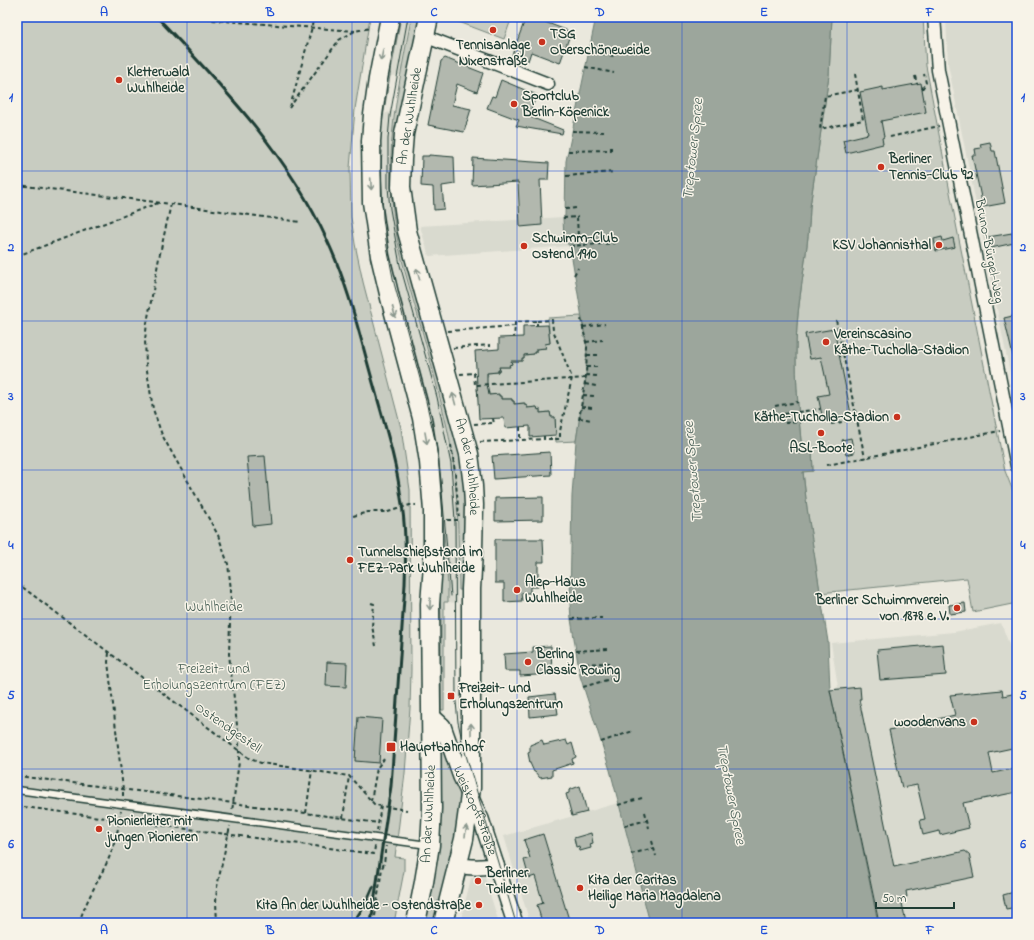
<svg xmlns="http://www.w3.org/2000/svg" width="1034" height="940" viewBox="0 0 1034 940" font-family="'Indie Flower',sans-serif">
	<rect width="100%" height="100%" fill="#eae8dd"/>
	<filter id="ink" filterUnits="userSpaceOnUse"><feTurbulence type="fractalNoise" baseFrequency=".025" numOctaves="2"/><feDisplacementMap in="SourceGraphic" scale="8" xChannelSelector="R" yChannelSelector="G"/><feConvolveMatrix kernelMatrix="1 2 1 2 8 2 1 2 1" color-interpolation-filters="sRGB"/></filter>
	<g filter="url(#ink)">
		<path fill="#d9dacf" d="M401 17 411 19 400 75 390 76Z
			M946 17H1017V408L948 64Z
			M395 110 391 141 390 173 394 218 404 268 431 365 448 429 455 473 458 526V603L448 602 440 485 435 446 383 233 379 178 381 130 384 114Z
			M563 217 564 241 570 246 429 256 420 226Z
			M1001 623 1017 665V923H878L830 690 838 687 831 643 954 632Z
			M618 803 649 921 644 923H530L504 836Z
			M471 878H485L499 923H460Z"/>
		<path fill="#c8ccc1" stroke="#74847a" d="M17 17H370L355 109 350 168 351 217 355 244 363 282 401 428 410 490 411 670 410 708 405 773 395 857 404 858V871L394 923H17Z
			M395 17H401L388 87 381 130 379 178 383 233 422 398 378 210 381 92Z
			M452 17H512L504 39 451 19Z
			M832 17H923L926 66 957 229 1005 471 1017 501V603L973 612 967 578 820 593 807 508 803 471H813L812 450 802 451C798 409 794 367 797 326 800 286 809 247 810 207L829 75Z
			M411 19 422 22 396 153 465 466 466 590H459C458 536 459 480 447 427 438 389 428 351 417 313 406 276 395 240 392 201 386 140 400 79 411 19Z
			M581 316 587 348 586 378 576 441 556 442 555 417H551L550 412 540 413V410H538L537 407 527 408V405H525L524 403 514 404V401H512V399H501V397L499 396V395H489V392L477 391V379L486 378V376H488L487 373 498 372V370H500L499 367H509V365L512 364 511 361H522V358H524V355L534 354V352H536V349L546 348 545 344 550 343 548 318Z
			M435 446 439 471 448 585V602H444V710H442L441 709V620Z
			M439 737 464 800 437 923H421Z"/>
		<path fill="#9ca69c" stroke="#6a7c72" d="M596 17H832L829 75 810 207C809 247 800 286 797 325 794 367 798 409 802 451L812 450 813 471 803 472 807 508 828 642 830 690 878 923H650L610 770 580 676 571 619 570 604 572 496 576 441 586 378 587 348 570 246 564 241 563 217 565 216 566 161Z"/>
		<path fill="#b2b8ae" stroke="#1f3d34" d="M526 17H532L571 32 560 63 531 52 528 61 512 55Z
			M445 58 483 73 477 92 457 84 452 105 471 109 464 132 428 125 441 61Z
			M501 80 537 95 528 116 563 130 562 134 516 126 519 120 487 108 492 96 495 97Z
			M921 83 926 112 881 121 884 137 882 138 883 144 846 153 843 140 868 134 860 92 883 87V90Z
			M990 142 992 151H995L1005 203 983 207 972 155H976L975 149 981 148 980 144Z
			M429 155 454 157 455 184 442 186 444 209 434 210 433 187 421 186 422 156H429Z
			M473 158 549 163 548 180H540L542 225 520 227 518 182 472 185Z
			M1012 233 1014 243 991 248 988 237Z
			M942 237 943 241 953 238 955 247 936 251 934 239Z
			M1017 315V356H1013L1004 318Z
			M548 325 550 343 545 344 546 348 536 349V352H534V354L524 355V358H522V361H511L512 364 509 365 510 367H499L500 370H498V372L487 373V384L489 395 499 394V396H501V399H512V401H514V404L525 403V405H527V408L537 407 538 410 540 409V413L550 412 551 417H555L556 435 530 437V426L505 428 504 418 479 419 475 351 499 349V338L523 337V326Z
			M834 329 851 414 823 420 818 396 829 394 821 357 810 359 805 334Z
			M851 438 854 453 846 455 842 440Z
			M550 452 551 475 494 479 492 456Z
			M265 456 271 524 253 526 247 457Z
			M543 497V520L495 521V498Z
			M495 539H543L544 562H538V587H530V593H521L522 601 504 602V583H495Z
			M965 603 966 612 950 614 949 605Z
			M943 644 946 675 880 680 877 650Z
			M551 646 552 674 520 676V671H505L504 654 533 652V647Z
			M327 662 347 663 346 687 326 686Z
			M860 687 861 699H859L894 867 965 851 969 854 974 877 906 891 907 897 901 898 906 923H879L830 690Z
			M1002 690 1003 696 1017 693V747L989 753 993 773 1017 768V792L963 803 969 828 940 835 939 831 923 835 920 820 925 819 917 785 902 788 889 730 955 715 950 695Z
			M555 694 558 714 530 717 529 697Z
			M358 717 382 719 379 763 355 761Z
			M542 740 544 745 566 740 568 745 572 743 576 757 572 759 573 763 552 770V776L540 778 535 772H534L530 763 528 753 530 752V745Z
			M580 786 587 812 572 816 566 794 569 793V790Z
			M591 833 593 843 590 844 591 848 580 851 579 846 576 847 574 838Z
			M543 834 570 923H549L548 920 542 922 537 905 543 903 535 876 529 878 524 860 530 858 524 840Z
			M1014 892 1017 907 1006 909 1003 895Z"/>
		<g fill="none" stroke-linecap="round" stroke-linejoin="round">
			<g stroke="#1f3d34" stroke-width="9">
				<path id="service" d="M17 790 428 845"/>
			</g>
			<g stroke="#1f3d34" stroke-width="15">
				<path id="minor" d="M934 17 938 70 1017 466
					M424 37 432 39 548 84"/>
			</g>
			<g stroke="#1f3d34" stroke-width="18">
				<g id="tertiary">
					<path id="s1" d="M431 715 443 726 461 777 481 819 515 923"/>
					<path d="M458 865C471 868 483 868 496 865"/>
				</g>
			</g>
			<g stroke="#1f3d34" stroke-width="21">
				<g id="secondary">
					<path d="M390 17 378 79 373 115 371 141 372 202 380 256 390 298 422 418 429 462 433 511V565L430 604 432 808 430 845 424 882 416 923"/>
					<path id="s2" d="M429 17 404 134 402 159 401 187 407 231 469 454 473 486 474 505 473 550 471 589V788L464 839 443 923"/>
				</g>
			</g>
			<path stroke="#1f3d34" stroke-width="2" stroke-dasharray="4 3" stroke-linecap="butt" d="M206 17 212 20 355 31
				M605 17 626 20
				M589 51 614 56
				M585 67 614 73
				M855 74 863 120 820 129 825 96 857 90
				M915 76 917 84
				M922 89 926 83 924 74
				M290 107 312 27 313 17
				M289 108 339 40 355 31 371 28
				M575 112 608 115
				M572 131 604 132
				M890 137 939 126
				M568 151 611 150V144
				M566 176 614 172
				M17 185 171 204 300 222
				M171 204 159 258 147 323 145 340 146 364 153 409 162 435 218 535 228 564 231 590 229 654 239 743V762L232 811
				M565 209 577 208
				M563 218 577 217 578 237
				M570 246 616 243
				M17 256 158 203
				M574 275 578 268
				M836 320 865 458
				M537 321 552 320 553 330 572 378 560 431V439H544
				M515 326V322L537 321V325
				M583 327 605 324
				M448 331 515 326 514 337
				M586 342 603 340
				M453 348 490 345V349
				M587 355H600
				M586 367H598
				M460 374 474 373 475 385 586 378
				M586 375 597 376
				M585 384 596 386
				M583 395 594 396
				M775 406 798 402
				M581 407 593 408
				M784 414 820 409
				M579 418 592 420
				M579 420 586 375 587 347 581 319
				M785 423 800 422
				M474 424 494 423 493 419
				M831 424 857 419
				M520 427V440
				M480 442 544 439V436
				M451 445 455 472 459 516
				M827 465 1000 431
				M353 516 368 512H388L410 505H416
				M448 519V520H459
				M17 583 250 759 261 763 349 776 375 805 407 810
				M371 603 374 604 372 626 376 646
				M571 619 602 618
				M576 651 609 649
				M109 653 108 662 123 789V797
				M578 664 609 663
				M583 687 617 677
				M601 742 633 731
				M17 776 233 803 378 823
				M371 801 377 768 384 759
				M618 805 642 798
				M17 806 374 854 375 846
				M645 812 649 828
				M306 813 312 770
				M343 818 349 776
				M624 826 647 820
				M377 831 381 806
				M652 841 656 856
				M631 854 654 848
				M652 922V923
				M79 923C86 900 99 880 109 858 115 843 119 827 121 811
				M217 923 216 902 217 887 230 826
				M374 923 382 868C386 861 384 853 386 846"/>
			<use href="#service" stroke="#f7f3e8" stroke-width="6"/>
			<use href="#minor" stroke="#f7f3e8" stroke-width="12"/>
			<use href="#tertiary" stroke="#f7f3e8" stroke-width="15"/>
			<use href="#secondary" stroke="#f7f3e8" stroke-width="18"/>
			<path stroke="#1f3d34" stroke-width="1" d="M408 17 390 116 388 139V187L390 209 400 265 437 397 451 464 455 520 456 702 458 722 463 745 516 923
				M382 151 381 167 383 218 387 247 394 283 425 397 436 444 441 480 451 596"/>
			<path stroke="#1f3d34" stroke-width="3" d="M157 17C221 85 288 154 327 240 349 287 360 337 374 386 384 423 396 460 401 498 406 527 406 556 405 584L391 786 371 923
				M353 923 366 903 373 887"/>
		</g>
		<defs><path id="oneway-shaft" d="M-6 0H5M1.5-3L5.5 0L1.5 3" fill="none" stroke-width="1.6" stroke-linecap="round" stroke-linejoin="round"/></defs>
		<g stroke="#8b988e">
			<use href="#oneway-shaft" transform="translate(382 55) rotate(101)"/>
			<use href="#oneway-shaft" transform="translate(371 184) rotate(87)"/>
			<use href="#oneway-shaft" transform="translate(418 274) rotate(-106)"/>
			<use href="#oneway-shaft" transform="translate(394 312) rotate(75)"/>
			<use href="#oneway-shaft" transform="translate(454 399) rotate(-105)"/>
			<use href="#oneway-shaft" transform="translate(426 438) rotate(80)"/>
			<use href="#oneway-shaft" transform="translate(430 604) rotate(92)"/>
			<use href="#oneway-shaft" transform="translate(471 729) rotate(-90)"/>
			<use href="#oneway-shaft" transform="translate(466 831) rotate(-80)"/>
		</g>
	</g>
	<path fill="none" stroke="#1d4ed8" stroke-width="1" stroke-opacity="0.55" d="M187 17V923M352 17V923M517 17V923M682 17V923M847 17V923M17 171H1017M17 321H1017M17 470H1017M17 619H1017M17 769H1017"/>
	<g fill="#c8321e" stroke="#f7f3e8" stroke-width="1.5">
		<circle cx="493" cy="30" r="4"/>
		<circle cx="542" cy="42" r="4"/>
		<circle cx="119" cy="80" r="4"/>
		<circle cx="514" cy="104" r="4"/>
		<circle cx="881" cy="167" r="4"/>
		<circle cx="939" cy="245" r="4"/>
		<circle cx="524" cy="246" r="4"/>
		<circle cx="826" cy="342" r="4"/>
		<circle cx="897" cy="417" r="4"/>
		<circle cx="821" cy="433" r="4"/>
		<circle cx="350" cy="560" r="4"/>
		<circle cx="517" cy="590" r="4"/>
		<circle cx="957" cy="608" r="4"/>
		<circle cx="528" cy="662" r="4"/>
		<rect x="447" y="692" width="8" height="8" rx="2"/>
		<circle cx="974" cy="722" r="4"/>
		<rect x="386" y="742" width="10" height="10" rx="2"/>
		<circle cx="99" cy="829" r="4"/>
		<circle cx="478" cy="881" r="4"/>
		<circle cx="580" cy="888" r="4"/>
		<circle cx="479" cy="905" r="4"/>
	</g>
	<g text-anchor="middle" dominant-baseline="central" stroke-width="3" stroke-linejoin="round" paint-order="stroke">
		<g font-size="14" font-weight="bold" fill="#1f3d34" stroke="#f7f3e8" text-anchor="start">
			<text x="550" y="34">TSG<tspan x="550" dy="16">Oberschöneweide</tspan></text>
			<text x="493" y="45" text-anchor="middle">Tennisanlage<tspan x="493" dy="16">Nixenstraße</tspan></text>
			<text x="127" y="72">Kletterwald<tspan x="127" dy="16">Wuhlheide</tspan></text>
			<text x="522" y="96">Sportclub<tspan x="522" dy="16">Berlin-Köpenick</tspan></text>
			<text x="889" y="159">Berliner<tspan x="889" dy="16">Tennis-Club '92</tspan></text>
			<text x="532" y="238">Schwimm-Club<tspan x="532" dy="16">Ostend 1910</tspan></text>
			<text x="931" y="245" text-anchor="end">KSV Johannisthal</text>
			<text x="834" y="334">Vereinscasino<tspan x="834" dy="16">Käthe-Tucholla-Stadion</tspan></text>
			<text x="889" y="417" text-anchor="end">Käthe-Tucholla-Stadion</text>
			<text x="821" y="448" text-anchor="middle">ASL-Boote</text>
			<text x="358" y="552">Tunnelschießstand im<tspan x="358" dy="16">FEZ-Park Wuhlheide</tspan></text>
			<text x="525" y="582">Alep-Haus<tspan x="525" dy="16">Wuhlheide</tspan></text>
			<text x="949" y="600" text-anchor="end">Berliner Schwimmverein<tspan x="949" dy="16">von 1878 e. V.</tspan></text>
			<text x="536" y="654">Berling<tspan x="536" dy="16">Classic Rowing</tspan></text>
			<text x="459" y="688">Freizeit- und<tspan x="459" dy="16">Erholungszentrum</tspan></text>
			<text x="966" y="722" text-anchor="end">woodenvans</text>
			<text x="400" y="747">Hauptbahnhof</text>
			<text x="107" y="821">Pionierleiter mit<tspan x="107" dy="16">jungen Pionieren</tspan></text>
			<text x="486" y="873">Berliner<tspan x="486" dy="16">Toilette</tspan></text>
			<text x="588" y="880">Kita der Caritas<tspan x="588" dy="16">Heilige Maria Magdalena</tspan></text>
			<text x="471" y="905" text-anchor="end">Kita An der Wuhlheide - Ostendstraße</text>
		</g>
		<g font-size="14" fill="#1f3d34" stroke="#f7f3e8">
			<text transform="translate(410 116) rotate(-81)">An der Wuhlheide</text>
			<text transform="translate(989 251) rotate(79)">Bruno-Bürgel-Weg</text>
			<text stroke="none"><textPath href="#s2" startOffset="461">An der Wuhlheide</textPath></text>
			<text transform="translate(228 728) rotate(35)">Ostendgestell</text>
			<text stroke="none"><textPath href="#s1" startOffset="107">Weiskopffstraße</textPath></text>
			<text transform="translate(429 814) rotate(-87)">An der Wuhlheide</text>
		</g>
		<g font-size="14" fill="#415a50" stroke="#f7f3e8">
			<text x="214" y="607">Wuhlheide</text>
			<text x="214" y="669">Freizeit- und<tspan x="214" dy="16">Erholungszentrum (FEZ)</tspan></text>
		</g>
		<g font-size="15" font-style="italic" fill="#445c53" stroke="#f7f3e8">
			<text transform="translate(693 149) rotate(-84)">Treptower Spree</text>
			<text transform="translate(693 472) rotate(-95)">Treptower Spree</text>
			<text transform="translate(731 794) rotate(79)">Treptower Spree</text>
		</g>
	</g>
	<rect width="1034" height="940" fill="none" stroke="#f7f3e8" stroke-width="44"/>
	<path d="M876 902v6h78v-6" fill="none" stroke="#1f3d34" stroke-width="2"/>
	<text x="882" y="902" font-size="12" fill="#1f3d34" stroke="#f7f3e8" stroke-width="3" paint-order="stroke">50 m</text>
	<rect x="22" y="22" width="990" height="896" fill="none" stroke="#1d4ed8" stroke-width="1.5"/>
	<g font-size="13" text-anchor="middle" font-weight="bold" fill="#1d4ed8">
		<text x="104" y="16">A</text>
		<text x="270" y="16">B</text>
		<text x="434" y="16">C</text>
		<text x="600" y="16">D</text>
		<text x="764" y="16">E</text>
		<text x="930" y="16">F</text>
		<text x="11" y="101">1</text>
		<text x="1023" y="101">1</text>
		<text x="11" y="251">2</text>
		<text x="1023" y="251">2</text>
		<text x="11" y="400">3</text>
		<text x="1023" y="400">3</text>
		<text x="11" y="549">4</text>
		<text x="1023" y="549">4</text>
		<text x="11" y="699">5</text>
		<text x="1023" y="699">5</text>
		<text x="11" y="848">6</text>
		<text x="1023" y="848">6</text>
		<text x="104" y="934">A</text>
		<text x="270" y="934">B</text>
		<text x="434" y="934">C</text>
		<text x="600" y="934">D</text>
		<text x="764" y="934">E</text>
		<text x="930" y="934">F</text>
	</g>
</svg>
